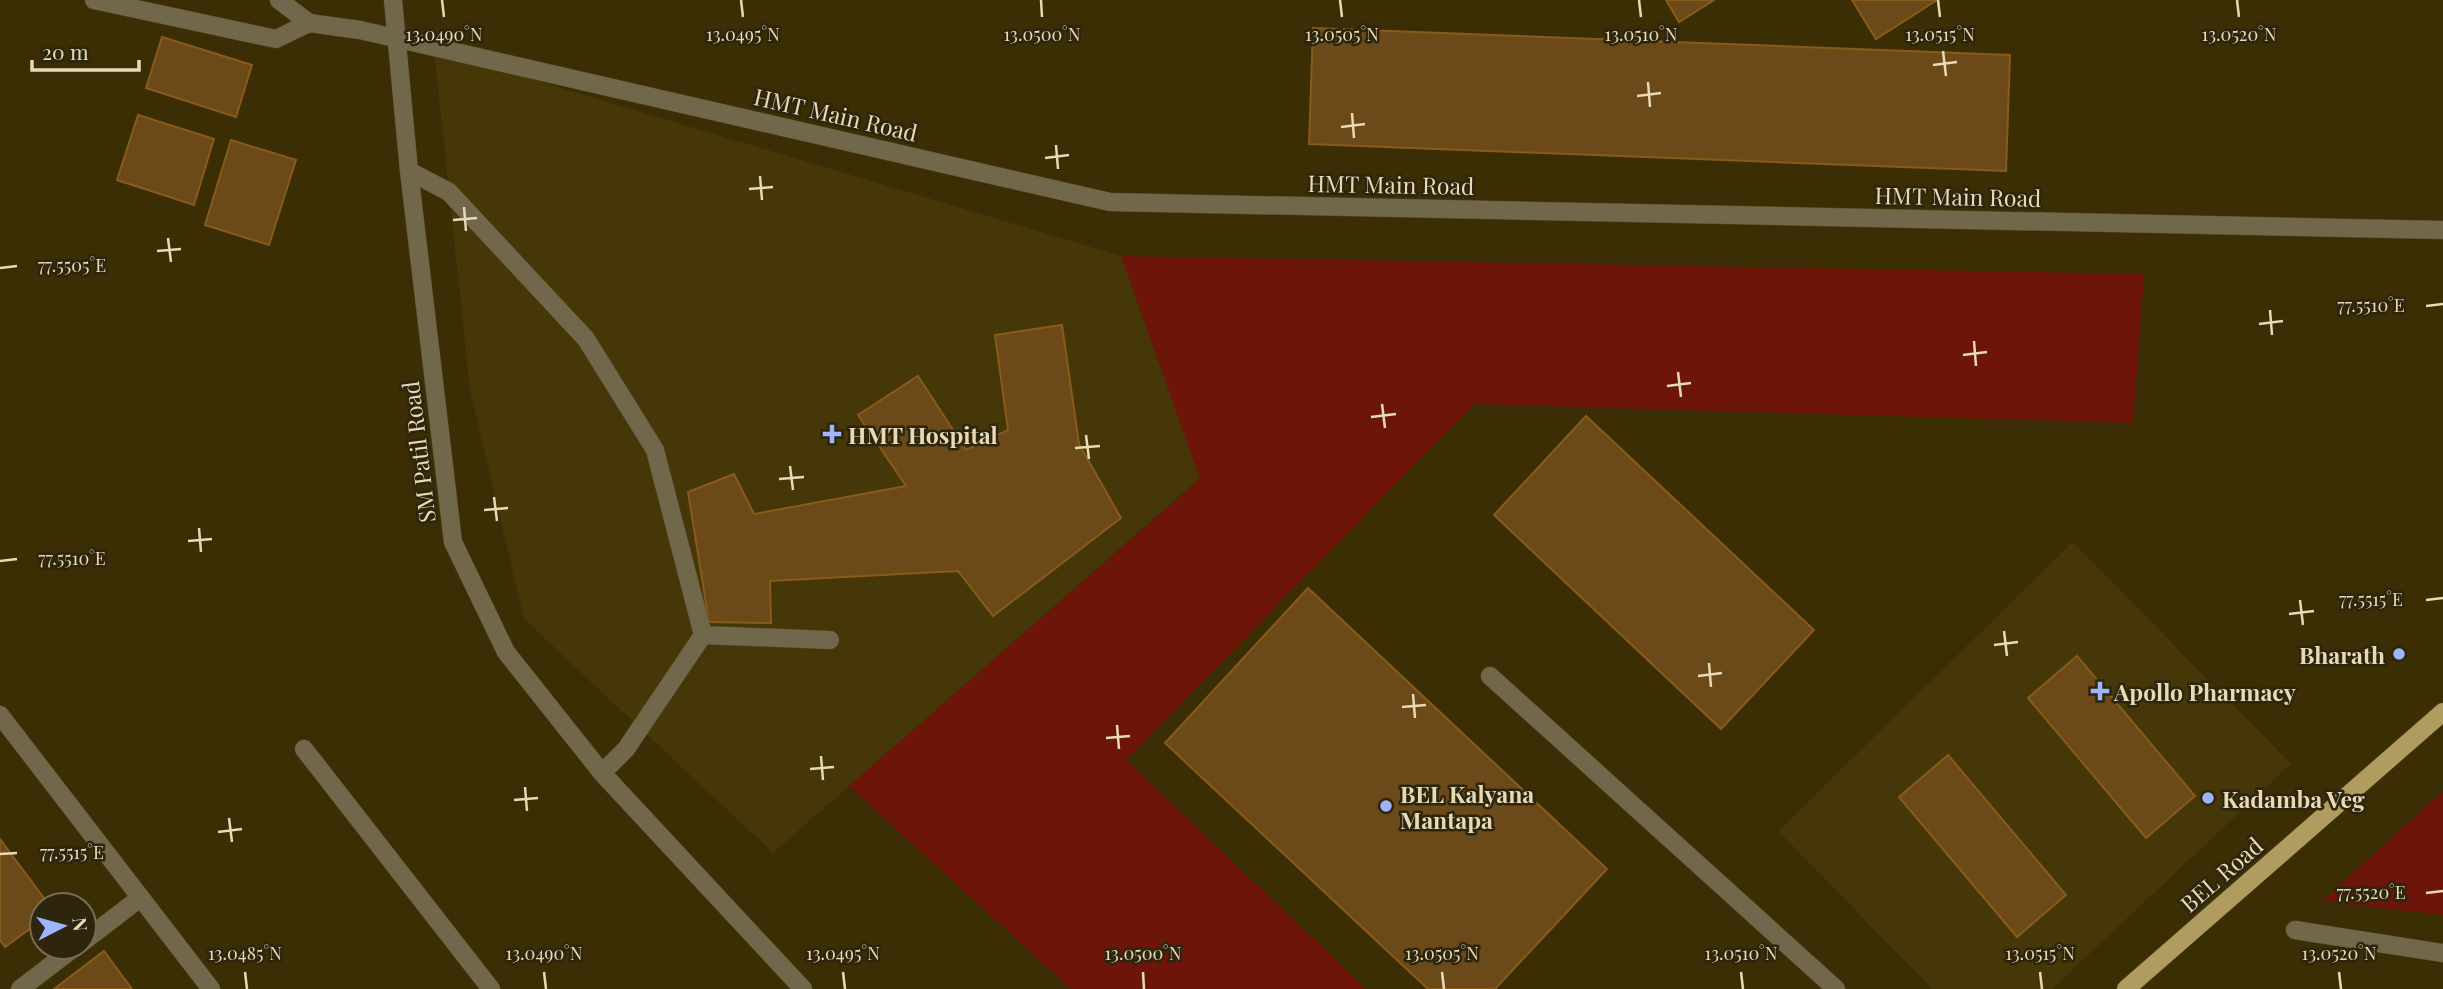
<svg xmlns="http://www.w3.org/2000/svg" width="2443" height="989" viewBox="0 0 2443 989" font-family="'Playfair Display',serif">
	<rect width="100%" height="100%" fill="#3b2e04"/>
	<path fill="#453707" d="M434 50 1121 256 1200 478 773 853 524 619 470 390Z
		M2073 542 2291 764 2052 989H1932L1778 831Z"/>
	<path fill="#6e1509" d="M1121 256 2144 274 2133 423 1474 404 1126 760 1366 989H1071L849 786 1200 479Z
		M2443 791V915L2322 901Z"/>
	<path fill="#6c4919" stroke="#895b1a" stroke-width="2" d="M1666 0H1714L1679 22Z
		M1852 0H1937L1876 39Z
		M1313 28 2010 55 2006 171 1309 144Z
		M162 37 252 65 236 117 146 88Z
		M138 115 214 139 194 205 117 180Z
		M231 140 296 160 269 245 205 225Z
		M1062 325 1079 444 1121 518 993 616 958 571 770 581 771 623 709 622 688 492 734 474 754 514 906 486 858 415 918 376 966 450 1008 430 995 335Z
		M1586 416 1814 630 1721 729 1494 515Z
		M1308 588 1607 869 1495 989H1428L1165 743Z
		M2077 656 2195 796 2146 838 2028 698Z
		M1948 755 2066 895 2017 937 1899 797Z
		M0 839 49 905H42V920L5 947 0 940Z
		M104 951 132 989H54Z"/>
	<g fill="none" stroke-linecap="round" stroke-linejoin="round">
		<g stroke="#574a21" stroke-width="19">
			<path id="minor" d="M94 0 276 39 309 23
				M279 0 309 23 360 30 1110 202 2443 230
				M393 0 409 171 453 542 506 652 602 773 803 989
				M409 171 449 192 586 339 655 450 703 635 830 640
				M1490 676 1836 989
				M0 715 211 989
				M304 749 491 989
				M602 773 626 749 703 635
				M2295 930 2443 953
				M84 941 140 898
				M20 989 75 947"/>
		</g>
		<g stroke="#574a21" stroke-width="19">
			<path id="major" d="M2126 989 2443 712"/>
		</g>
		<use href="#minor" stroke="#71674a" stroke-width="18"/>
		<use href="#major" stroke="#b19c60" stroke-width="18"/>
	</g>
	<path fill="none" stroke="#e7dbb7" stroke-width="2.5" d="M442 0 444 17M741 0 743 17M1041 0 1042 17M1340 0 1342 17M1639 0 1641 17M1938 0 1940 17M2237 0 2239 17M1943 51 1946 76M1933 65 1957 62M1648 82 1650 107M1637 96 1661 93M1352 113 1354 138M1341 127 1365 124M1056 145 1058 169M1045 158 1069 155M760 176 762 200M749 189 773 187M464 207 466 231M453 220 477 218M168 238 171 262M157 251 181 249M0 268 17 266M2426 306 2443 304M2270 310 2272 335M2259 324 2283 321M1974 341 1976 366M1963 355 1987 352M1678 372 1681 397M1667 386 1691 383M1382 404 1385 428M1371 417 1396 414M1086 435 1089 459M1075 448 1100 446M790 466 793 490M779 479 804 477M494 497 497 521M484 510 508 508M199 528 201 552M188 541 212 539M0 561 17 559M2300 600 2303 625M2426 600 2443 598M2289 614 2314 611M2004 631 2007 656M1994 645 2018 642M1709 663 1711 687M1698 676 1722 673M1413 694 1415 718M1402 707 1426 705M1117 725 1119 749M1106 738 1130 736M821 756 823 780M810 769 834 767M525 787 527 811M514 800 538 798M229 818 232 842M218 832 242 829M0 854 17 853M2426 893 2443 891M245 972 247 989M544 972 546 989M843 972 845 989M1143 972 1144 989M1442 972 1444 989M1741 972 1743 989M2040 972 2042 989M2339 972 2341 989"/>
	<g fill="#9eb4fd" stroke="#2d250d" stroke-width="2.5">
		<path d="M828.5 423.5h7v7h7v7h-7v7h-7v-7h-7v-7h7z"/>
		<circle cx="2399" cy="654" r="7"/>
		<path d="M2096.5 680.5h7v7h7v7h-7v7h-7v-7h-7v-7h7z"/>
		<circle cx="2208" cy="798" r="7"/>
		<circle cx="1386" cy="806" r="7"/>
	</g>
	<g text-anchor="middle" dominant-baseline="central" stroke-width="5" stroke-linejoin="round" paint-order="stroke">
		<g font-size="23" fill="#e7dbb7" stroke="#2d250d">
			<text transform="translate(836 114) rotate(13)">HMT Main Road</text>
			<text transform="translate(1391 184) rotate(1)">HMT Main Road</text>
			<text transform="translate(1958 196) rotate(1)">HMT Main Road</text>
			<text transform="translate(418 452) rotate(-97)">SM Patil Road</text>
			<text transform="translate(2221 874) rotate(-41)">BEL Road</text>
		</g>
		<g font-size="23" font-weight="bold" fill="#e7dbb7" stroke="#2d250d" text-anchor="start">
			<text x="848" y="434">HMT Hospital</text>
			<text x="2385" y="654" text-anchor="end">Bharath</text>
			<text x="2114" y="691">Apollo Pharmacy</text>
			<text x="1400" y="793">BEL Kalyana<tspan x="1400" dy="26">Mantapa</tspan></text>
			<text x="2222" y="798">Kadamba Veg</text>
		</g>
	</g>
	<g font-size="18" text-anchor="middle" fill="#e7dbb7" stroke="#2d250d" stroke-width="5" stroke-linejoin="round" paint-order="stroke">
		<text x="444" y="41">13.0490°N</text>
		<text x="743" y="41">13.0495°N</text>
		<text x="1042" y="41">13.0500°N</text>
		<text x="1342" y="41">13.0505°N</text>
		<text x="1641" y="41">13.0510°N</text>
		<text x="1940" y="41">13.0515°N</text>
		<text x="2239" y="41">13.0520°N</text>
		<text x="72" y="272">77.5505°E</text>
		<text x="2371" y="312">77.5510°E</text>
		<text x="72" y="565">77.5510°E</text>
		<text x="2371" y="606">77.5515°E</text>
		<text x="72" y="859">77.5515°E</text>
		<text x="2371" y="899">77.5520°E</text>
		<text x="245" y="960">13.0485°N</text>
		<text x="544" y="960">13.0490°N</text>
		<text x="843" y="960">13.0495°N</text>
		<text x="1143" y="960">13.0500°N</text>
		<text x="1442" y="960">13.0505°N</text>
		<text x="1741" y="960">13.0510°N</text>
		<text x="2040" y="960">13.0515°N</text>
		<text x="2339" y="960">13.0520°N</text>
	</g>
	<g transform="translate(63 926) rotate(84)"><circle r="33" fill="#2d250d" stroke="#776e51" stroke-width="2"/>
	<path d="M0-5L12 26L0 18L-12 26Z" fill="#9eb4fd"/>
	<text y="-10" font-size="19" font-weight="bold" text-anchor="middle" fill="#e7dbb7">N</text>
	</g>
	<path d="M32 60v10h107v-10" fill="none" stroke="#e7dbb7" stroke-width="3.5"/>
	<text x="42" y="60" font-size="21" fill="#e7dbb7" stroke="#2d250d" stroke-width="5" paint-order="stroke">20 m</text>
</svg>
